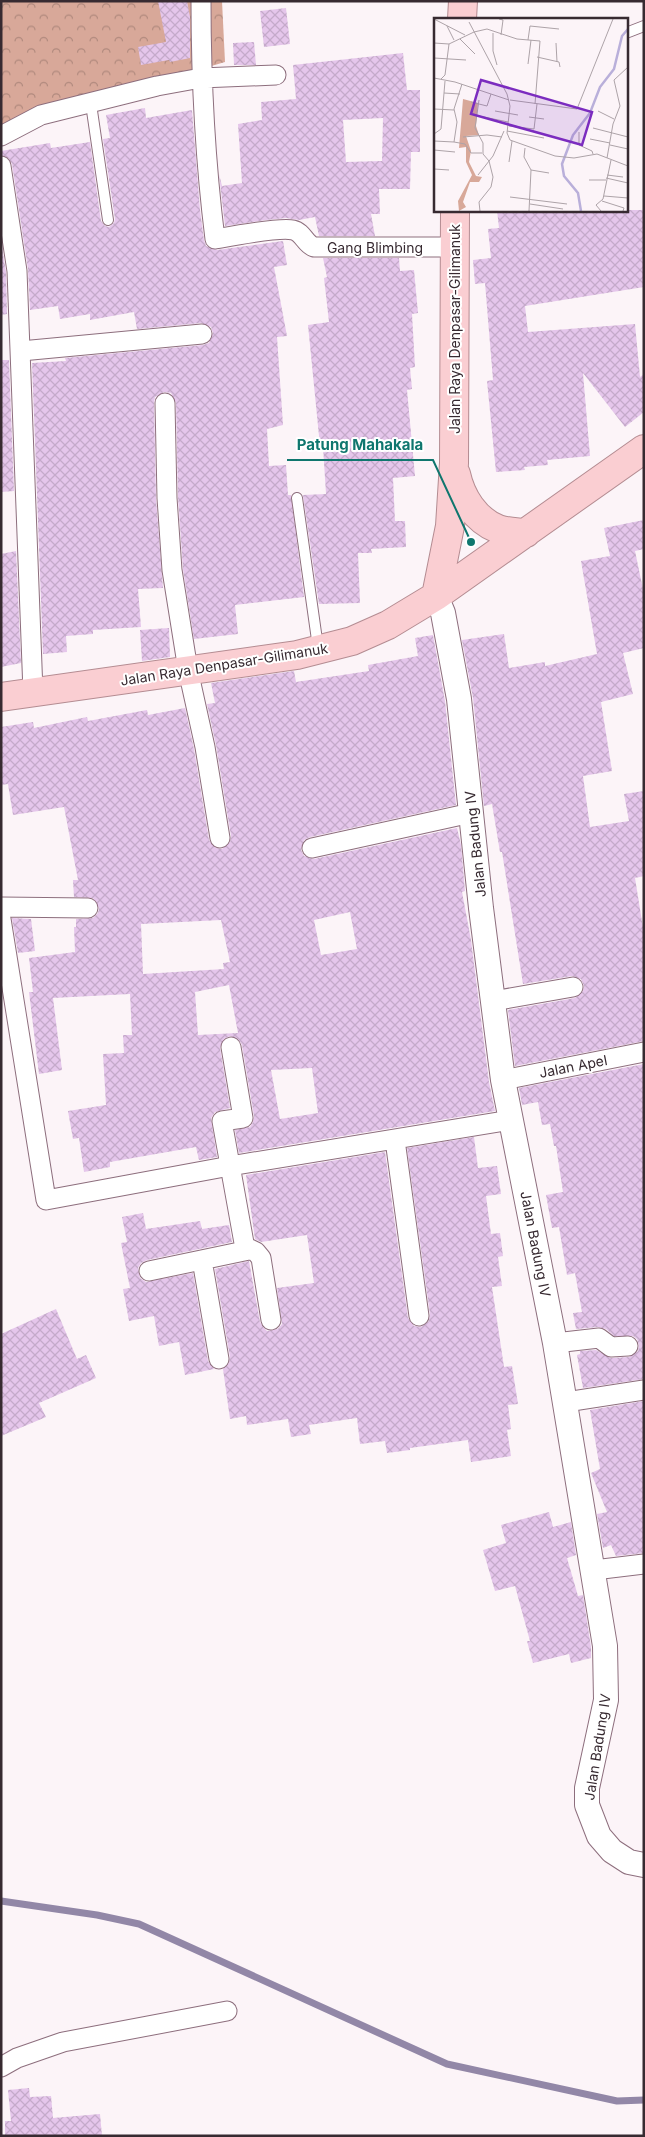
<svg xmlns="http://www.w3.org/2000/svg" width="645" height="2137" viewBox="0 0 645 2137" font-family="Inter,sans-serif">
	<defs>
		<pattern id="forest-crowns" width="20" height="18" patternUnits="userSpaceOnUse" patternTransform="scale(1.25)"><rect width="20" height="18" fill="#d8a899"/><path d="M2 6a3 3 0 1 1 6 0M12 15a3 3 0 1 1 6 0" fill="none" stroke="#b0897d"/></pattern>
		<pattern id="building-cross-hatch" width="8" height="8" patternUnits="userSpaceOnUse" patternTransform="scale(1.25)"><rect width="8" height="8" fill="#e5c6eb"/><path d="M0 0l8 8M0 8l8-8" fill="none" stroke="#c5aaca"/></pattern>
	</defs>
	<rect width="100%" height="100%" fill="#fcf4f8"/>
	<path fill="url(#forest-crowns)" d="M1 1H222L225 62 1 128Z"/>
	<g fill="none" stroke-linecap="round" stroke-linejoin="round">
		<path stroke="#9287a7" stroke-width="7" d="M1 1901 97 1915 139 1924 447 2064 617 2101 644 2100"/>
	</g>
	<path fill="url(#building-cross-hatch)" fill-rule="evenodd" d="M158 1H187L190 17V58L170 62 169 60 141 65 138 47 166 42Z
		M286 8 290 44 264 47 260 11Z
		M254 42 256 65H234L233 43Z
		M403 53 407 90H420V152H411L410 189H379L380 214H371L375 236H319L315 217 299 220 286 218 266 220 225 226 219 174 222 186 242 183 238 124 262 120 261 102 296 99 293 65ZM383 118 382 161 346 162 343 120Z
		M145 108 146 118 192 110 200 210 204 240 206 246 217 250 283 241 287 265 274 267 287 336 277 337 283 425 267 429 269 466 286 465 288 495H291L304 597 235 605 238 634 194 639 183 569 178 497 176 403 171 393 164 392 155 397 154 403 156 499 163 588 138 589 141 627 93 630V634L66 636 67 652 43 654 32 363 66 361 65 358 203 345 209 343 213 333 211 327 201 323 137 329 134 312 90 320V314L60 319 58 306 30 310 28 269 12 164 9 159 1 155V151L50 143 51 148 90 142 101 221 105 226 109 227 114 223 115 219 103 139 110 138 106 115Z
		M497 210H644V287L525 306 528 332 635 324 640 377 644 374V412L625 427 583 373 590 456 547 460 548 465 524 467 525 470 496 472 487 381 493 380 485 283 475 284 473 260 491 258 488 229 499 228Z
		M1 242 6 272 7 314 1 315Z
		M323 258H399L400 271 414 270 418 313 412 314 415 367 410 368 412 389 407 390 415 476 393 478 395 521H405L406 547 371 549 372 553H358L360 603 319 604 303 495 326 494 323 446H320L308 325 329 322 324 278 327 277Z
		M1 360H9L14 491 1 492Z
		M644 520V549L635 551 644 594V648L623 653 633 694 601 702 612 771 583 776 590 827 629 821 624 794 644 791V876L635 878 644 934V1041L515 1066 508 1010 575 998 583 991 584 986 581 979 572 976 523 984 502 852H500L492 804 484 806 473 698 462 640 504 634 509 668 545 662V666L597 654 581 561 610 556 604 528Z
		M16 551 21 663 1 667V554Z
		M169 628 170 657 142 661 140 630Z
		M433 635 445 701 456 805 310 837 304 840 301 850 304 856 314 859 457 828 461 845 465 891 462 892 471 940 489 1082 495 1111 239 1153 235 1130 250 1127 253 1122 254 1116 242 1045 239 1040 230 1036 224 1039 220 1048 230 1108 215 1112 211 1118 217 1157 199 1160 196 1147 110 1162V1167L84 1172 79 1138 73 1139 68 1111 106 1105 103 1054 124 1053 123 1035H132L130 994 53 998 62 1070 39 1074 29 992H33L29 958 75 952 74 927H76V919L93 918 98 913 99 908 93 898 74 897 73 880H78L64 807 13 815 8 784 1 785V727L33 722 34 728 87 717 88 721 147 710 148 715 185 708 194 749 209 840 216 848 222 849 230 842 231 836 216 745 207 704 215 703 211 683 294 671 296 682 369 671 368 665 418 656 415 638ZM350 912 357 949 321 955 314 920ZM221 920 230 962 223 963 224 969 143 974 141 924ZM229 985 238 1033 198 1035 195 992ZM312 1068 318 1113 280 1119 271 1070Z
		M12 918 31 919 35 951 18 953Z
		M644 1064V1379L583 1388 577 1355 580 1354V1351L596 1350 611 1358 629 1357 638 1351 639 1345 637 1339 633 1336H614L606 1329 598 1327 576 1329 573 1313 582 1312 575 1273 567 1275 559 1227 552 1228 546 1195 563 1192 556 1146H554L550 1124 542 1125 538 1102 522 1105 519 1088Z
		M474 1137 478 1168 497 1166 501 1194 486 1196 491 1234 500 1233 503 1256 498 1257 502 1286 492 1287 504 1367 512 1366 518 1404 508 1405 511 1429 507 1430 511 1456 471 1462 468 1440 410 1448V1450L387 1453 385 1441 360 1444 357 1418 309 1425 311 1434 291 1437 288 1419 247 1425 246 1416 230 1419 223 1369 229 1363 230 1357 215 1269 249 1261 260 1322 263 1327 267 1331 278 1329 282 1324 277 1288 314 1283 307 1235 261 1242 255 1239 246 1175 385 1152 408 1318 414 1326 421 1327 429 1321 430 1314 407 1148Z
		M143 1213 146 1229 200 1221 202 1229 229 1225 232 1242 147 1260 141 1263 138 1268 140 1278 146 1282 193 1273 208 1361 214 1369 185 1375 179 1342 159 1346 154 1316 129 1321 123 1289 130 1288 121 1243 127 1242 122 1217Z
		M56 1309 77 1359 86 1355 96 1378 39 1403 46 1417 1 1436V1334Z
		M644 1401V1553L616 1556 611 1545 603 1548 597 1514 607 1512 591 1473 600 1469 590 1410Z
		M549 1512 553 1527 571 1522 576 1555 567 1558 578 1596 583 1595 591 1647V1658L571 1663 569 1654 533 1663 527 1641H530L515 1586 495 1591 483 1550 506 1543 501 1525Z
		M29 2088 30 2097 51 2096 53 2118 100 2114 102 2136H5V2121H11L8 2090Z"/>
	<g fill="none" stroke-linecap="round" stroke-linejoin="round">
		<g stroke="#8d6e7d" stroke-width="12">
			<path id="service" d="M626 33 644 26
				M91 104 108 220
				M297 498 318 647"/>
		</g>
		<g stroke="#8d6e7d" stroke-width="21">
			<path id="minor" d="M201 1C201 81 205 159 215 239 232 236 279 227 293 230 303 232 305 244 314 247H453
				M1 136 41 115 157 86 201 78 276 75
				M1 166 17 271 33 692
				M21 351 202 334
				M165 403 167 498 172 570 188 670 205 747 220 838
				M312 848 471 813
				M1 907 88 908
				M1 919 46 1200 230 1166 510 1120
				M493 1001 573 987
				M231 1047 243 1118 222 1121 244 1243 246 1247 256 1252 261 1258 271 1320
				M503 1080 644 1052
				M395 1140 419 1316
				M202 1260 219 1359
				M149 1271 249 1250
				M555 1343 599 1338 611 1347 628 1346
				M566 1402 644 1390
				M594 1570 644 1564
				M1 2067 17 2058 63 2042 227 2011"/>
		</g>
		<g stroke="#8d6e7d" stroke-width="26">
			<path id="tertiary" d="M436 596 443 613 459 699 481 908 503 1080 555 1343 605 1646 606 1700 587 1788V1805L599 1836 612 1851 629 1862 644 1865"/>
		</g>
		<g stroke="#b48c92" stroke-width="30">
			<path id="trunk" d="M462 19 463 1
				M456 474C461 497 475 520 498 529 506 532 517 532 526 533
				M436 596 450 526 454 463 455 210
				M1 697 297 655 352 641 388 625 436 596 644 449"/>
		</g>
		<use href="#service" stroke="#fff" stroke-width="10"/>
		<use href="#minor" stroke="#fff" stroke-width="19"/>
		<use href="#tertiary" stroke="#fff" stroke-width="24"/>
		<use href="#trunk" stroke="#faced2" stroke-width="28"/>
	</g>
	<g text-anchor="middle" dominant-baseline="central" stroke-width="4" stroke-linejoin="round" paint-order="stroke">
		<g font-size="14" fill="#372a31" stroke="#fff">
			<text x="375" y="247">Gang Blimbing</text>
			<text transform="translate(454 329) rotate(-90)">Jalan Raya Denpasar-Gilimanuk</text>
			<text transform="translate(224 664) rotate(-9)">Jalan Raya Denpasar-Gilimanuk</text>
			<text transform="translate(475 844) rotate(-96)">Jalan Badung IV</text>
			<text transform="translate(573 1066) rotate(-11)">Jalan Apel</text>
			<text transform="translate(536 1244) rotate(79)">Jalan Badung IV</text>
			<text transform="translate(597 1747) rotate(-81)">Jalan Badung IV</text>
		</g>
	</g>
	<g transform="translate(434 18)">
		<rect width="194" height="194" fill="#fcf4f8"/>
		<path d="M29 81 44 85 42 108 45 117 32 118 37 133 35 144 42 158 48 159 45 164H36L29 184 32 189 25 193 24 183 38 157 32 144V129L25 130Z" fill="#d8a899"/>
		<path fill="none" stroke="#b9afda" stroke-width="2.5" d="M147 193 144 175 130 158 128 146 139 117 156 95 166 69 180 51 188 18 194 11"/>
		<path fill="none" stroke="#ada3a8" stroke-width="1" d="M0 1 31 17M65 1 69 2 67 17M35 4 73 76 76 88 73 115 76 122 121 138 140 140 163 136 194 148M13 8 20 22M40 14 53 11 83 21 106 23 101 86M59 15V33L63 47M26 21 41 36M94 22 96 8 125 11M0 25 15 26M122 25 123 44M103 39 125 44 126 49M0 40 32 42M94 46 97 22M0 60 21 64 75 82M7 61 11 57 15 26 40 14M10 75 26 76M45 82 41 110 49 125V136L55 143 59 159 57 169 45 184 46 193M76 82 143 91 179 1M37 84 53 88 57 76M0 91 20 92M61 93 84 97M164 93 180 101M45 98 74 104M95 99 110 101M75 108 100 111 103 86M159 110 194 119M73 113 110 120M145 114V127L158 133 159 136M0 116 7 111 11 63M29 119 53 117 68 119M156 121 176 125M0 123 20 124 23 104 20 91 28 66M20 124 31 126 37 135H48M176 127 194 131M91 130 90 139 97 152 95 193M0 132 21 134M173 140 179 106 186 88 180 62 194 49M75 144 78 123M0 151 15 152M97 152 115 155M44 157 59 138 70 113M173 157 189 159M172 160 194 165M155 162H172M170 178 194 180M76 179 133 186M168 183 190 190 189 193M96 186 129 191M167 193 162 187 169 181 177 142"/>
		<path fill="#7b2cbf" fill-opacity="0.15" stroke="#7b2cbf" stroke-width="2.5" d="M47 62 158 94 148 127 37 96Z"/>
		<rect width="194" height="194" fill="none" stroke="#372a31" stroke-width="2.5"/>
	</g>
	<path fill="none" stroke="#0f766e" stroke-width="2" d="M471 542L433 460H287"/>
	<circle fill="#0f766e" stroke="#fff" stroke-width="2" cx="471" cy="542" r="5"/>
	<g font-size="15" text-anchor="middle" font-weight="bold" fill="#0f766e" stroke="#fff" stroke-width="4" stroke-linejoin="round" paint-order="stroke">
		<text x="360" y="450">Patung Mahakala</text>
	</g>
	<rect width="645" height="2137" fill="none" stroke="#372a31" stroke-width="5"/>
</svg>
